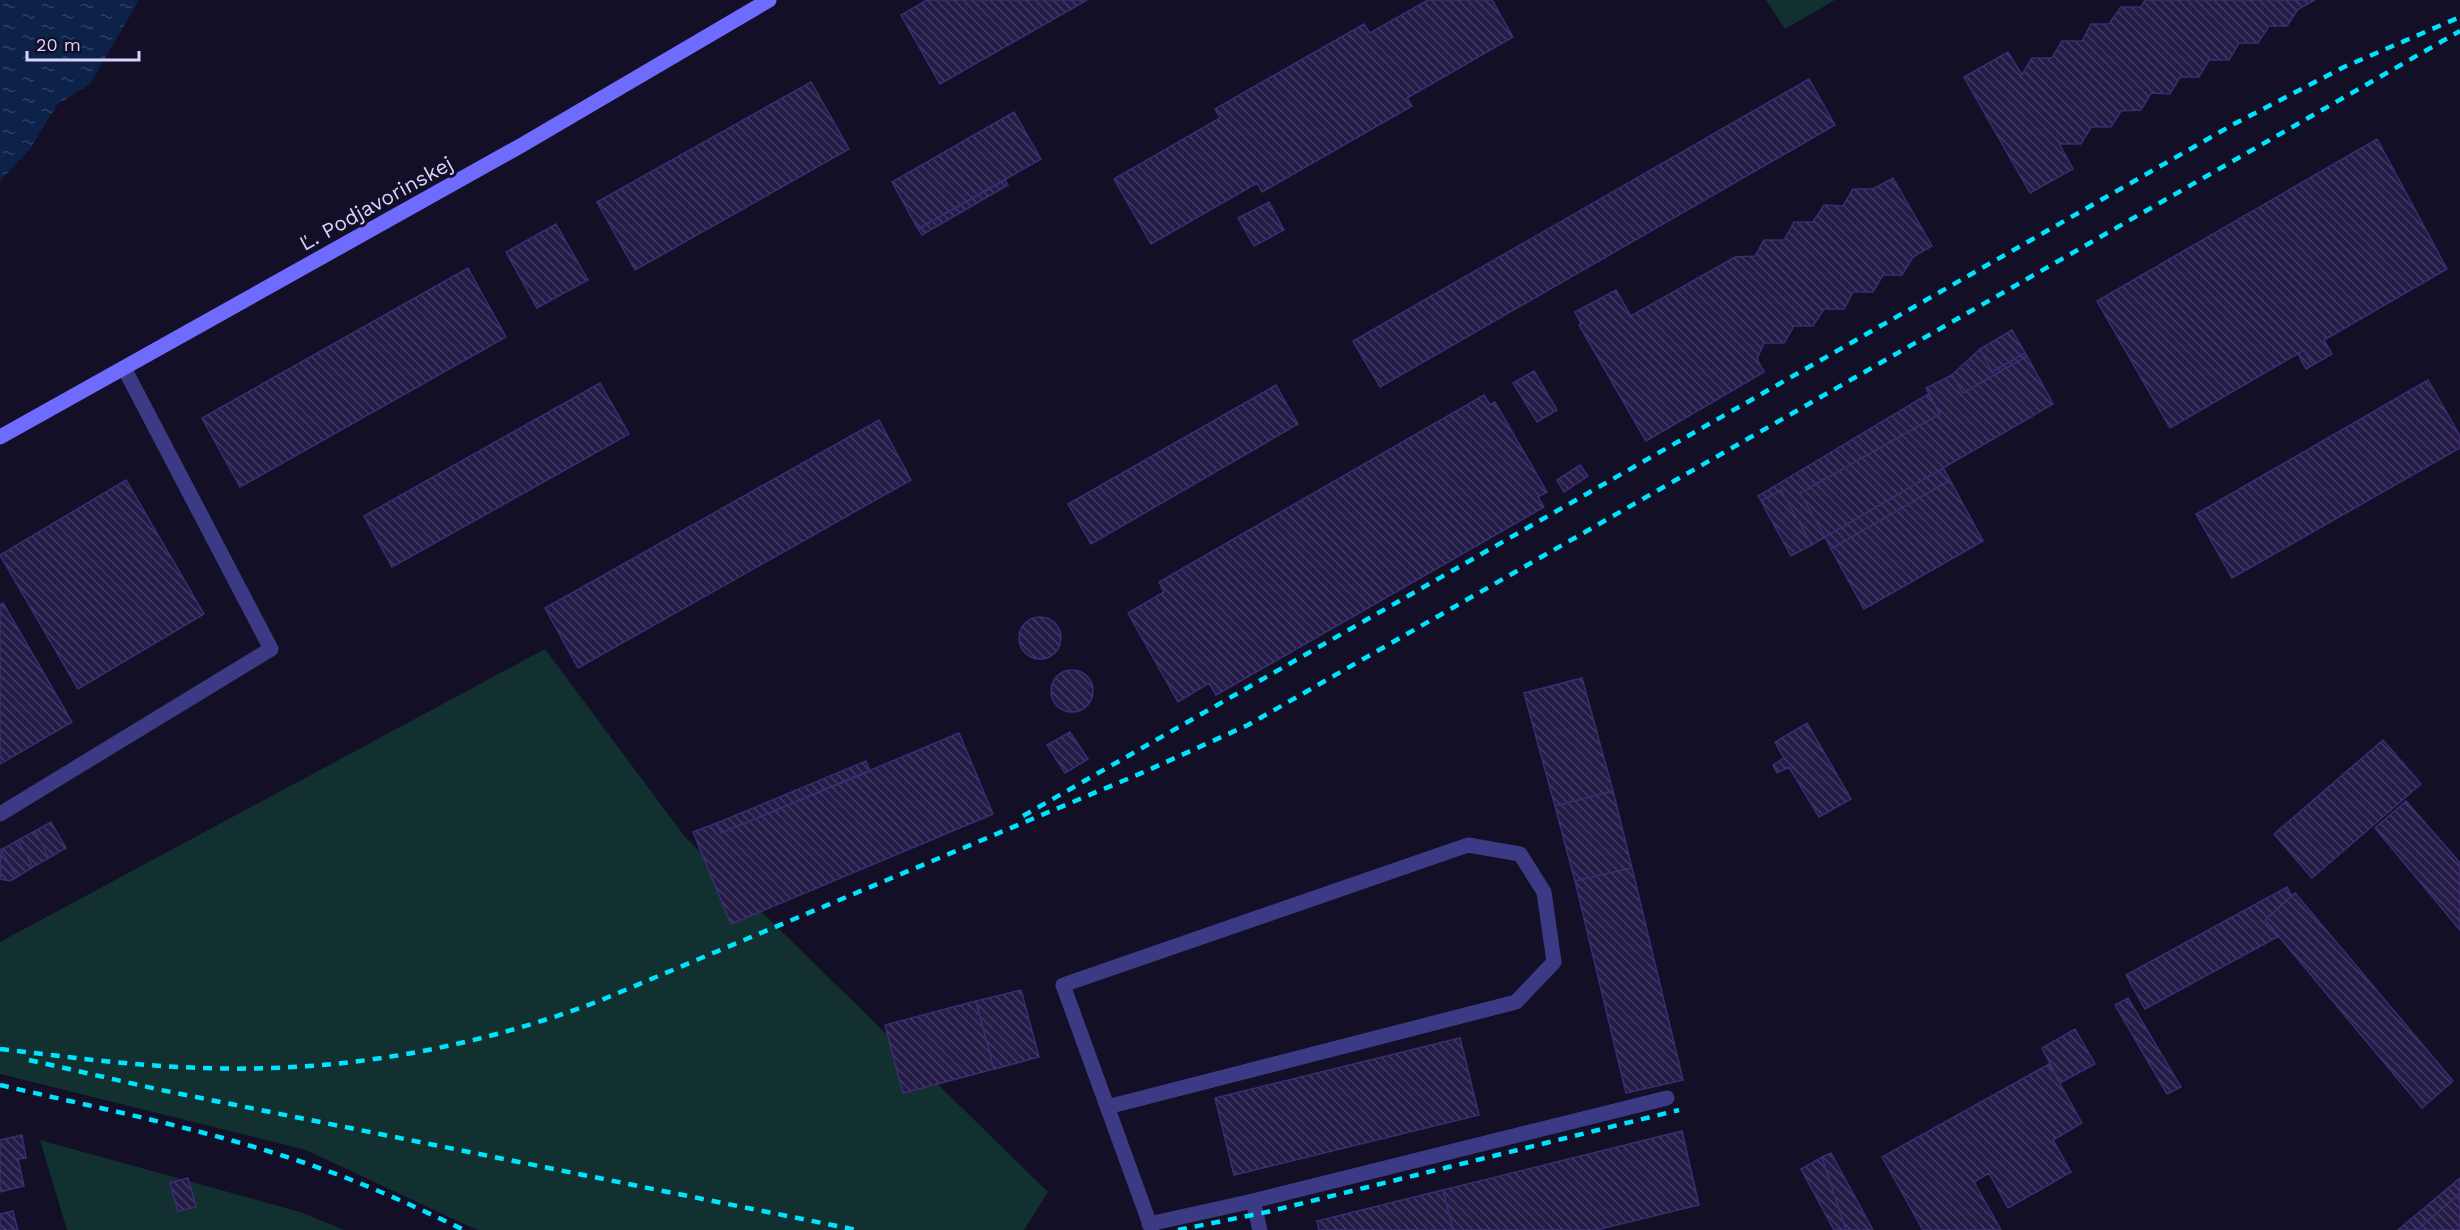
<svg xmlns="http://www.w3.org/2000/svg" width="2460" height="1230" viewBox="0 0 2460 1230" font-family="'Work Sans',sans-serif">
	<defs>
		<pattern id="water-ripples" width="26" height="14" patternUnits="userSpaceOnUse" patternTransform="scale(1.5)"><rect width="26" height="14" fill="#0c2248"/><path d="M2 4q2-2 4 0t4 0M15 11q2-2 4 0t4 0" fill="none" stroke="#2f4163"/></pattern>
		<pattern id="building-back-hatch" width="6" height="6" patternUnits="userSpaceOnUse" patternTransform="scale(1.5)"><rect width="6" height="6" fill="#241b47"/><path d="M-1 5l2 2M0 0l6 6M5-1l2 2" fill="none" stroke="#433b63"/></pattern>
	</defs>
	<rect width="100%" height="100%" fill="#130f26"/>
	<path fill="#12302f" d="M1766 0H1835L1785 29Z
		M545 649 685 837 1048 1192 1024 1230H477L306 1150 0 1074V942Z
		M40 1140 300 1212 344 1230H67Z"/>
	<path fill="url(#water-ripples)" d="M0 0H139L90 84 57 105 30 149 0 181Z"/>
	<path fill="url(#building-back-hatch)" stroke="#3b2d73" stroke-width="1.5" d="M927 0H1087L940 84 901 15Z
		M1428 0H1492L1513 37 1407 98 1412 106 1262 192 1257 183 1151 244 1114 179 1220 118 1215 109 1364 24 1370 33Z
		M2145 0H2315L2298 9 2287 26H2269L2258 43H2239L2229 60H2209L2199 77H2180L2170 94 2151 93 2141 110 2121 111 2111 127H2091L2081 144H2062L2060 145 2073 169 2030 193 1964 77 2008 52 2022 75 2032 58H2052L2062 41H2082L2091 24H2109L2121 7H2141Z
		M1809 79 1835 125 1380 387 1353 341Z
		M811 82 849 149 635 270 597 202Z
		M1014 112 1041 159 918 229 892 182Z
		M2377 139 2447 269 2324 340 2332 354 2313 365 2304 350 2170 428 2097 301Z
		M1893 178 1932 246 1913 257 1902 275H1883L1873 292H1853L1844 309H1824L1813 326H1794L1784 343H1764L1757 359 1764 372 1646 441 1579 325 1581 324 1575 312 1616 290 1631 316 1735 257 1755 256 1764 240H1784L1794 222H1813L1824 205 1843 206 1853 189H1873Z
		M1005 180 1008 185 922 235 918 229Z
		M1269 202 1284 230 1254 246 1238 218Z
		M556 224 588 280 537 308 506 252Z
		M468 268 506 337 240 487 202 418Z
		M2012 330 2025 353 1992 372 1980 349Z
		M1980 349 1992 372 2025 353 2027 356 1963 393 1952 375Z
		M2304 350 2313 365 2306 369 2298 354Z
		M2027 356 2053 404 1825 537 1800 493 1940 414 1926 388 1952 375 1963 393Z
		M1534 371 1557 410 1537 422 1513 383Z
		M2428 380 2460 436V448L2232 578 2196 514Z
		M600 383 629 434 392 567 364 516Z
		M1276 385 1298 424 1091 544 1068 504Z
		M1928 394 1940 414 1800 493 1825 537 1812 545 1781 490 1761 501 1758 496Z
		M1484 395 1490 405 1495 402 1547 492 1538 497 1544 507 1216 695 1209 683 1178 702 1128 613 1164 592 1159 582Z
		M879 420 911 480 578 668 545 608Z
		M1580 465 1588 476 1564 492 1557 480Z
		M1943 468 1950 480 1831 549 1825 537Z
		M126 480 204 614 78 689 0 555Z
		M1950 480 1983 541 1864 609 1831 549Z
		M1781 490 1812 545 1791 556 1761 501Z
		M3 603 72 722 0 764V605Z
		M1019 638a21 21 0 1 1 42 0a21 21 0 1 1-42 0Z
		M1051 691a21 21 0 1 1 42 0a21 21 0 1 1-42 0Z
		M1582 678 1613 791 1555 806 1524 693Z
		M1807 723 1851 799 1819 817 1789 767 1777 773 1773 765 1784 758 1775 742Z
		M1070 732 1088 759 1065 773 1047 745Z
		M959 733 993 814 731 924 693 832 717 823 721 833Z
		M2383 740 2421 784 2312 878 2274 834Z
		M866 761 870 771 721 833 717 823Z
		M1613 791 1632 868 1575 881 1555 806Z
		M2406 801 2460 863V930L2375 828Z
		M51 822 66 848 49 858 35 831Z
		M35 831 49 858 33 867 18 840Z
		M18 840 33 867 17 877 1 850Z
		M1 850 17 877 10 881 0 879Z
		M1632 868 1683 1080 1626 1093 1575 881Z
		M2287 887 2292 896 2265 920 2279 936 2145 1009 2126 975Z
		M2295 893 2453 1081 2422 1108 2265 920Z
		M1021 990 1039 1057 994 1069 976 1001Z
		M2128 998 2181 1087 2167 1094 2115 1005Z
		M976 1001 994 1069 903 1093 885 1025Z
		M2075 1029 2095 1064 2060 1083 2042 1048Z
		M1460 1038 1479 1115 1234 1175 1215 1098Z
		M2049 1064 2082 1123 2053 1140 2071 1172 2008 1208 1989 1173 1974 1182 2001 1230H1923L1882 1157Z
		M1682 1131 1699 1205 1596 1230H1453L1443 1190Z
		M22 1135 26 1158 18 1159 24 1186 0 1192V1140Z
		M1831 1153 1873 1230H1846L1822 1157Z
		M1822 1157 1846 1230H1834L1801 1169Z
		M188 1178 196 1207 178 1211 170 1183Z
		M2460 1178V1193L2417 1230H2398Z
		M1443 1190 1453 1230H1319L1317 1221Z
		M2460 1193V1230H2417Z
		M13 1211 18 1230H0V1214Z"/>
	<g fill="none" stroke-linecap="round" stroke-linejoin="round">
		<path stroke="#3d3a85" stroke-width="15" d="M0 814 271 649 124 368
			M1107 1107 1516 1002 1554 962 1544 892 1520 854 1468 845 1063 985 1152 1230
			M1149 1224 1253 1201
			M1260 1230 1253 1201 1667 1098"/>
		<path stroke="#6f6bff" stroke-width="15" d="M0 437 522 145 769 0"/>
		<path stroke="#00e5ff" stroke-width="4.5" stroke-dasharray="9 8" stroke-linecap="butt" d="M1023 816 2234 124 2344 67 2460 17
			M0 1049C68 1057 135 1066 203 1068 339 1073 472 1049 599 1001L1144 772 1248 725 2460 31
			M29 1060 161 1090 857 1230
			M0 1085C102 1109 205 1129 305 1163 359 1181 412 1205 464 1230
			M1178 1230 1267 1212 1679 1110"/>
	</g>
	<g text-anchor="middle" dominant-baseline="central" stroke-width="6" stroke-linejoin="round" paint-order="stroke">
		<g font-size="21" fill="#d9d4ff" stroke="#130f26">
			<text transform="translate(376 203) rotate(-29)">Ľ. Podjavorinskej</text>
		</g>
	</g>
	<path d="M27 51v9h112v-9" fill="none" stroke="#d9d4ff" stroke-width="3"/>
	<text x="36" y="51" font-size="18" fill="#d9d4ff" stroke="#130f26" stroke-width="4.5" paint-order="stroke">20 m</text>
</svg>
